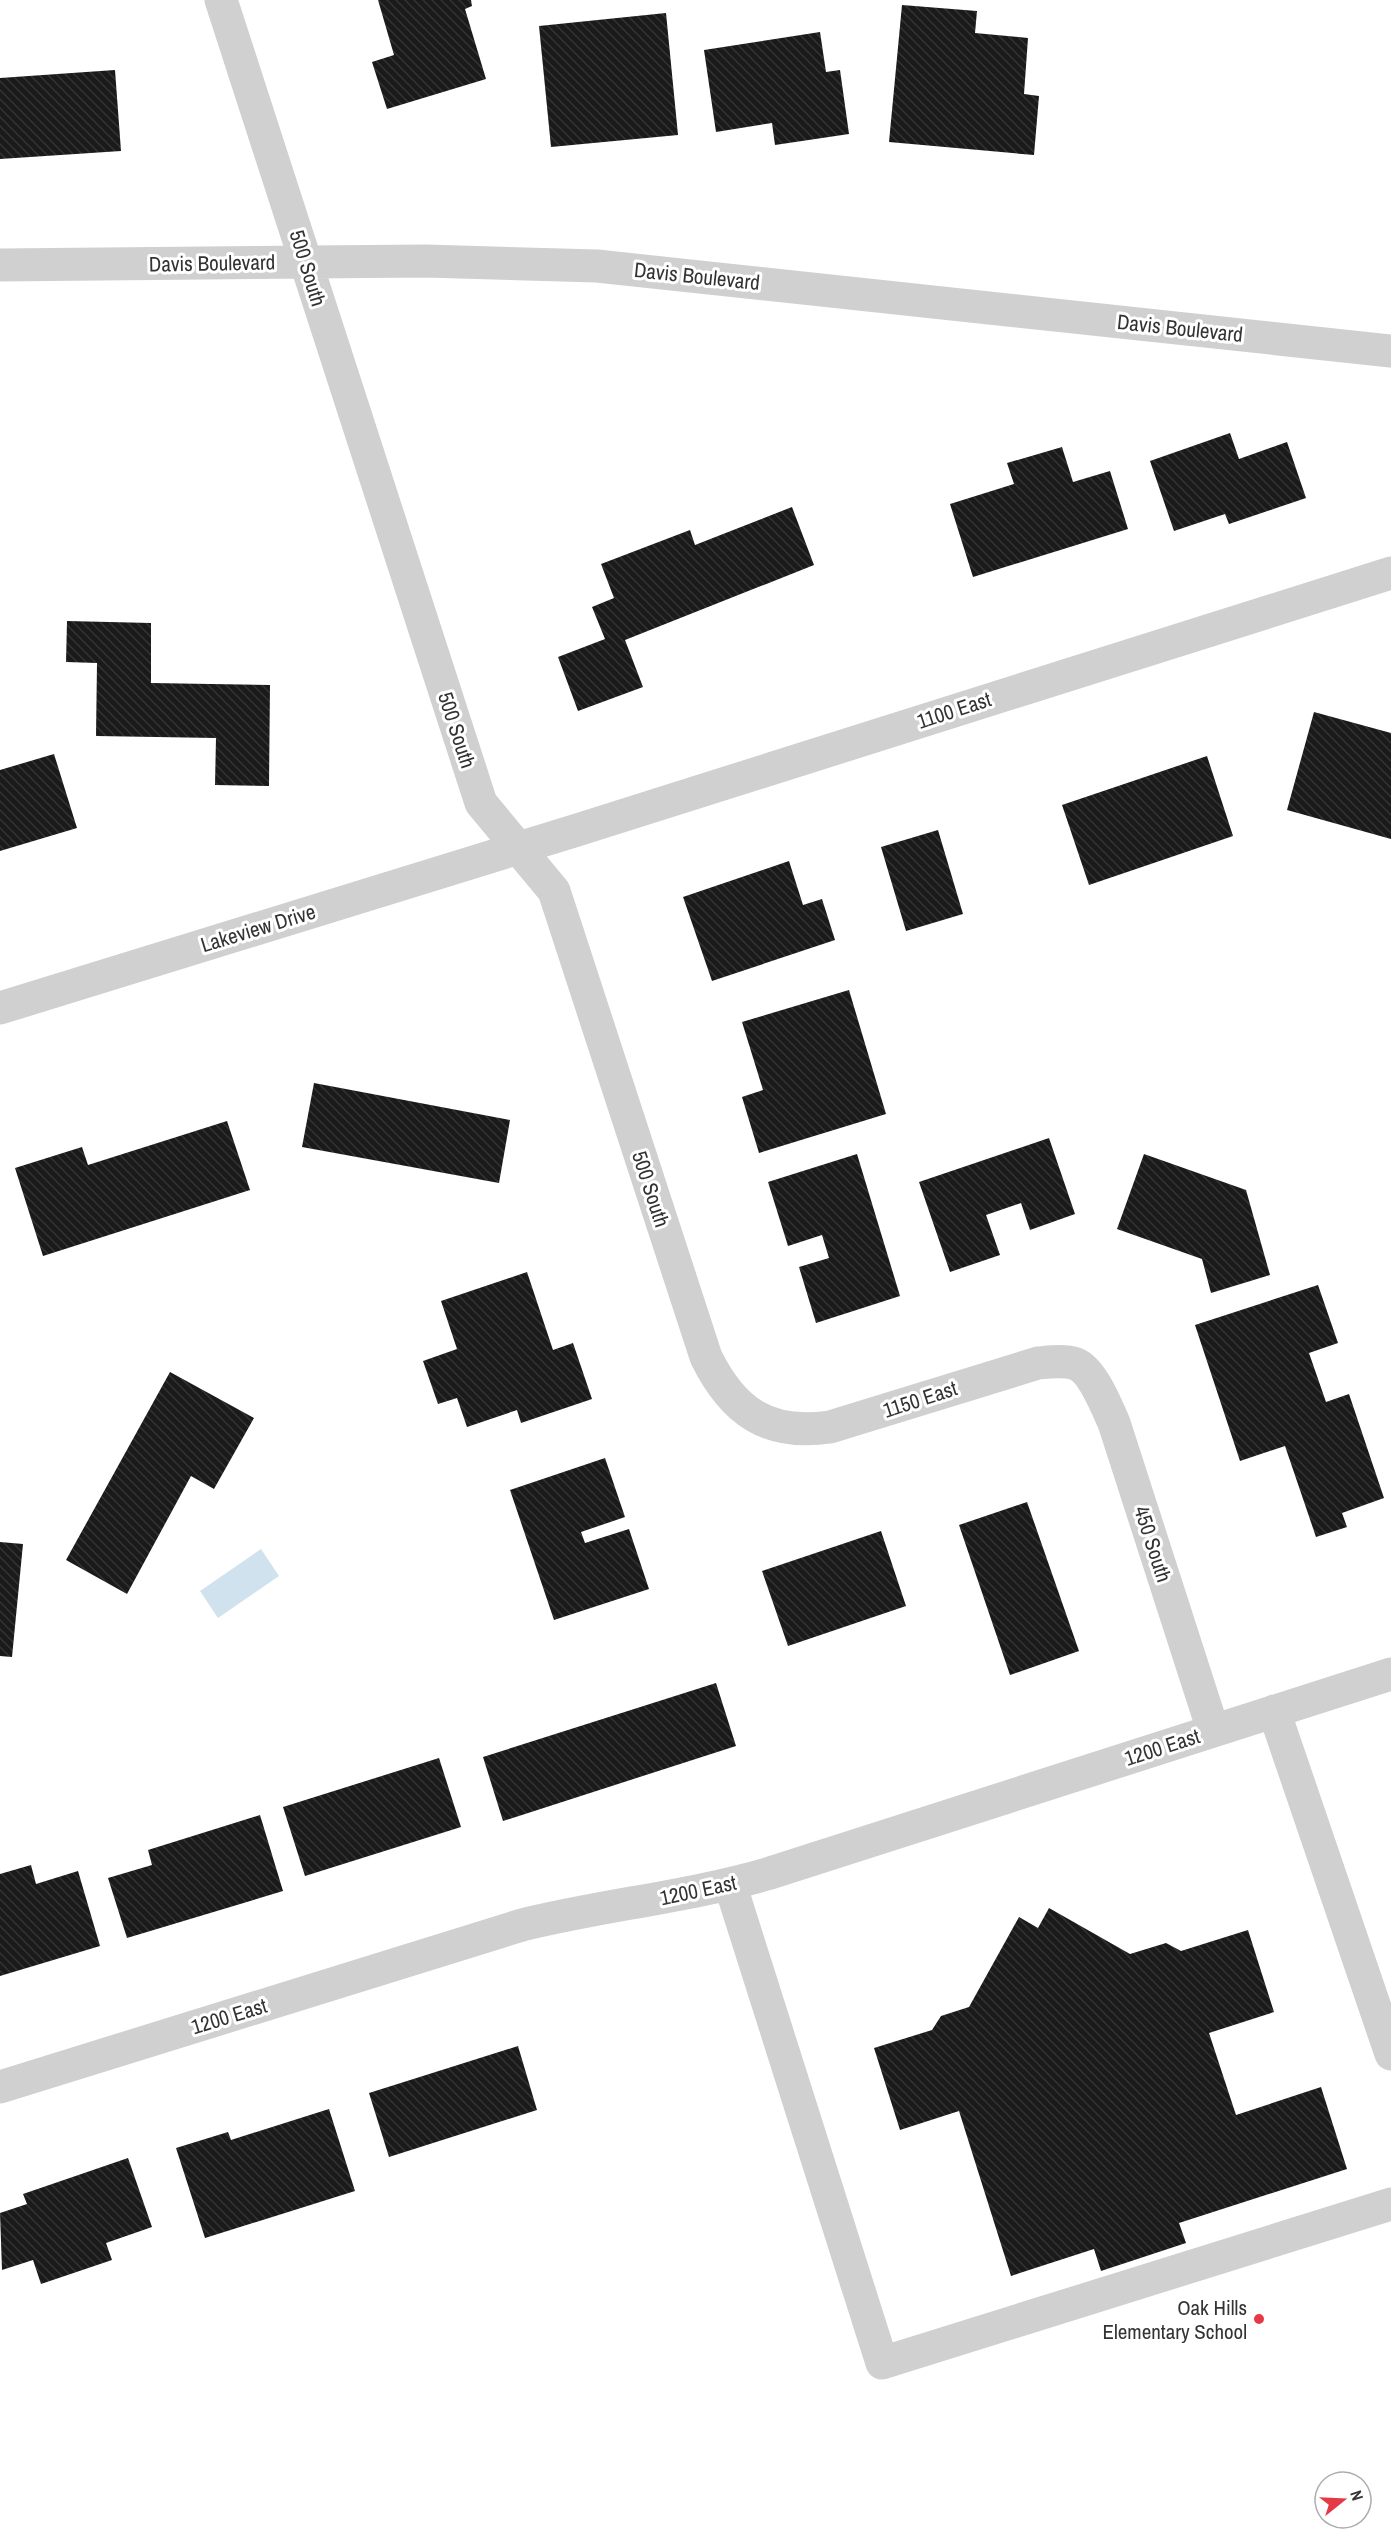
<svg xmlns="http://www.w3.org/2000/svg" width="1391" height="2548" viewBox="0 0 1391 2548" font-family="'Archivo Narrow',sans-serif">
	<defs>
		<pattern id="building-back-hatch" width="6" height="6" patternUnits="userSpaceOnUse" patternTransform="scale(1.5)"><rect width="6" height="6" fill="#1a1a1a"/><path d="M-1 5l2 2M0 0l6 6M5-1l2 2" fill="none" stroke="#333"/></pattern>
	</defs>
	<rect width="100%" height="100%" fill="#fff"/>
	<path fill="#cfe2ee" d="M261 1549 279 1576 218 1618 200 1591Z"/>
	<path fill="url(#building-back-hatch)" d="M378 0H471L472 6 465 9 486 79 387 109 372 62 394 55Z
		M902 5 977 11 975 33 1028 38 1024 94 1039 96 1034 155 889 142Z
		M666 13 678 135 551 147 539 26Z
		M820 32 826 72 840 70 849 134 775 145 772 123 716 132 704 50Z
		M115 70 121 151 0 159V78Z
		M1230 433 1239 459 1287 442 1306 498 1229 524 1225 514 1174 531 1150 461Z
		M1062 447 1073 482 1110 471 1128 529 973 577 950 504 1014 484 1007 463Z
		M792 507 814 565 625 640 643 687 578 711 558 657 605 639 592 607 614 598 601 564 690 530 695 545Z
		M67 621 151 623V683L270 685 269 786 215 785 216 738 96 736 97 663 66 662Z
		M1314 712 1391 733V839L1287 810Z
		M54 754 77 828 0 851V770Z
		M1207 756 1233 836 1089 885 1062 805Z
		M938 830 963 914 906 931 881 847Z
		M789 861 803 905 822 899 835 940 712 981 683 897Z
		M849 990 886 1114 759 1153 742 1097 763 1090 742 1022Z
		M314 1083 510 1120 499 1183 302 1147Z
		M227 1121 250 1190 43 1256 15 1168 82 1147 88 1165Z
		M1049 1138 1075 1214 1030 1230 1021 1203 986 1215 1000 1255 950 1272 919 1182Z
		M857 1154 900 1296 816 1323 799 1267 829 1258 822 1235 788 1246 768 1182Z
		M1144 1154 1246 1190 1270 1275 1211 1293 1202 1259 1117 1229Z
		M527 1272 553 1350 573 1343 592 1399 521 1423 517 1410 467 1427 457 1398 438 1404 423 1361 457 1349 441 1301Z
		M1318 1285 1338 1343 1309 1353 1326 1402 1349 1394 1384 1498 1342 1513 1347 1527 1316 1537 1285 1446 1240 1461 1195 1325Z
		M170 1372 254 1418 214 1489 191 1476 127 1594 66 1560Z
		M605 1458 625 1517 581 1532 585 1543 629 1529 649 1589 554 1620 510 1490Z
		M1027 1502 1079 1651 1010 1675 959 1525Z
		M881 1531 906 1606 788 1646 762 1571Z
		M0 1542 23 1544 12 1657 0 1656Z
		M716 1683 736 1746 503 1821 483 1757Z
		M439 1758 461 1827 305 1876 283 1807Z
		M260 1815 283 1891 127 1938 108 1878 152 1865 148 1850Z
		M31 1865 36 1884 78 1871 100 1946 0 1976V1874Z
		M1049 1908 1130 1954 1166 1943 1181 1951 1248 1930 1274 2012 1209 2033 1236 2115 1321 2087 1347 2169 1179 2223 1186 2243 1101 2271 1094 2249 1011 2276 959 2111 900 2130 874 2048 932 2030 941 2016 969 2007 1019 1917 1038 1928Z
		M518 2046 537 2110 389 2157 369 2093Z
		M329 2109 355 2191 205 2238 176 2148 228 2132 231 2140Z
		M128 2158 152 2227 106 2243 112 2260 41 2284 33 2260 2 2270 0 2213 27 2204 23 2194Z"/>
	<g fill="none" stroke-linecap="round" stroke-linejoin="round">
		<path stroke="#d0d0d0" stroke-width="33" d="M221 0 481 803 554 891 706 1357C733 1412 768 1436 830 1427L1038 1363C1050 1362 1064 1360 1076 1364 1092 1370 1107 1407 1114 1423L1213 1730
			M0 265 426 261 597 266 1391 351
			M0 1008 574 831 1391 573
			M1274 1711 1391 2054
			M730 1884 882 2363 1391 2204
			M0 2087 522 1925C603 1905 687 1897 767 1874L1391 1674"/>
	</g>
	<circle fill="#e63946" stroke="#fff" stroke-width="2" cx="1259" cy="2319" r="6"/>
	<g text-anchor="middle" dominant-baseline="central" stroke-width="6" stroke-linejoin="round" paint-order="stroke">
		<g font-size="21" fill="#333" stroke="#fff">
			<text transform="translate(212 263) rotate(-1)">Davis Boulevard</text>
			<text transform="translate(308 268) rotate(73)">500 South</text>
			<text transform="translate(697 276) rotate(6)">Davis Boulevard</text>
			<text transform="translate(1180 328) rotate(6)">Davis Boulevard</text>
			<text transform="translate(954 710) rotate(-18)">1100 East</text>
			<text transform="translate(457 730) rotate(72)">500 South</text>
			<text transform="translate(258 928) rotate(-17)">Lakeview Drive</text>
			<text transform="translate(651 1189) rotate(72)">500 South</text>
			<text transform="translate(920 1399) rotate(-18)">1150 East</text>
			<text transform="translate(1153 1544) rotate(72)">450 South</text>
			<text transform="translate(1162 1747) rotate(-18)">1200 East</text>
			<text transform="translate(698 1890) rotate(-12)">1200 East</text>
			<text transform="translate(229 2016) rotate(-17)">1200 East</text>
		</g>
		<g font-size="21" fill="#333" stroke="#fff" text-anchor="end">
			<text x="1247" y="2307">Oak Hills<tspan x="1247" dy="24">Elementary School</tspan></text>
		</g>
	</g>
	<g transform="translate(1343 2500) rotate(72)"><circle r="28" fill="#ffffff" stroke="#adadad" stroke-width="1.5"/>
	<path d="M0-4.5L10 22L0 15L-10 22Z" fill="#e63946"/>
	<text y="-9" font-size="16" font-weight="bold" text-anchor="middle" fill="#333333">N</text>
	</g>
</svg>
